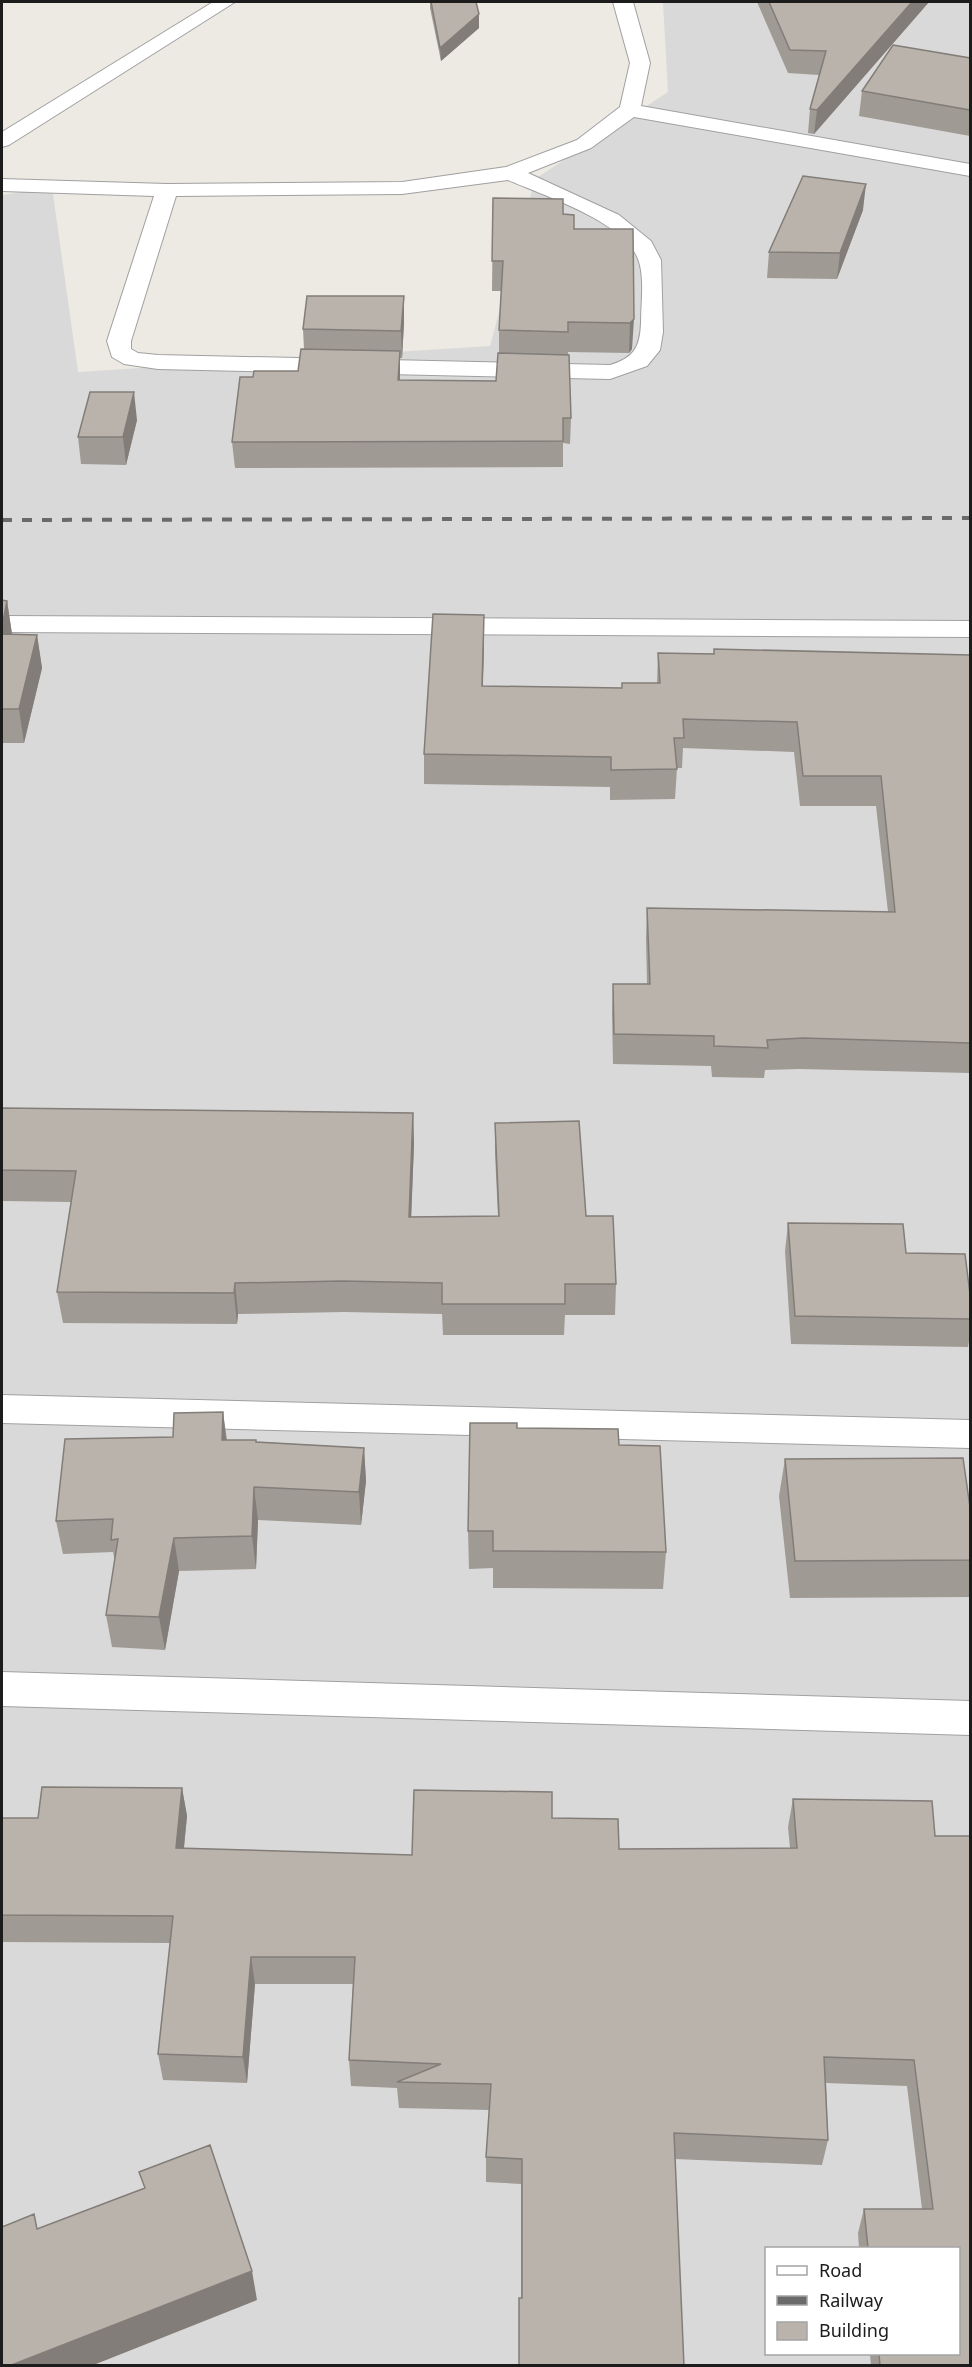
<svg xmlns="http://www.w3.org/2000/svg" width="972" height="2367" viewBox="0 0 972 2367" font-family="'Noto Sans',sans-serif">
	<rect width="100%" height="100%" fill="#edeae3"/>
	<path fill="#dad9d9" fill-rule="evenodd" d="M663 2H970V2365L2 2366V195L52 187 78 372 490 346 535 179 668 92ZM766 2248H958V2354H766Z"/>
	<g fill="none" stroke-linecap="round" stroke-linejoin="round">
		<g stroke="#a0a0a0" stroke-width="2">
			<path id="street" d="M213 2H235L9 145 2 147V132Z
				M613 2H633L650 63 641 106 970 164V176L634 117 591 148 528 173 619 215 651 241 661 260 663 332 660 350 647 366 610 379 158 369 124 364 112 357 107 341 154 196 2 191V179L167 184 402 182 506 167 577 140 620 107 630 63ZM508 180C542 195 624 221 638 259 645 277 641 303 641 323 640 347 634 358 610 365L158 355 138 353 131 349V341L176 196 402 194Z
				M2 616 970 621V637L2 632Z
				M2 1395 970 1420V1448L2 1423Z
				M2 1672 970 1701V1735L2 1706Z"/>
		</g>
		<use href="#street" fill="#fff" fill-rule="evenodd"/>
		<path stroke="#6a6a6a" stroke-width="4" stroke-dasharray="10 10" stroke-linecap="butt" d="M2 520 970 518"/>
	</g>
	<path fill="#9f9a94" d="M430 2H476L479 14V28L441 61 430 8Z
		M757 2H929L814 134 808 133 810 109 819 75 788 73Z
		M970 58V136L859 116 862 91Z
		M493 198 563 214 574 229H633L632 349 629 353 568 352 571 418 570 444 563 443V467L235 468 232 442 253 377 298 371 304 349 303 329 404 323 402 358H400V380L496 381 499 353V330L501 291H492Z
		M863 210 837 279 767 278 769 252Z
		M137 420 126 465 81 464 78 437Z
		M2 600 7 601 12 634 37 635 42 668 24 743H2Z
		M484 615 483 686 622 688 657 683 658 653 970 655V1073L799 1069 765 1070 764 1078 712 1077 711 1066 613 1064 612 1014 613 984H647L646 938 647 908 888 912 876 806H800L794 752 683 748 682 768H677L675 799 610 800V787L424 784V754Z
		M2 1108 413 1113 414 1144 411 1217 498 1216 495 1154V1123L586 1216 616 1284 615 1315H565L564 1335H443L442 1314 344 1312 238 1314 237 1324 63 1323 57 1292 71 1202 2 1201Z
		M788 1223 906 1253 970 1294V1335L968 1347 791 1344 785 1251Z
		M223 1412 227 1440 364 1448 366 1481 361 1525 258 1520 256 1569 179 1571 165 1650 112 1647 106 1615 115 1562 113 1552 63 1554 56 1521 173 1437Z
		M517 1428 619 1445 666 1552 663 1589 493 1588V1568L469 1569 468 1531Z
		M785 1459 970 1507V1597L790 1598 779 1496Z
		M182 1788 187 1816 184 1848 412 1855 552 1818 619 1849 790 1848 788 1827 793 1799 932 1801 970 2366H871L870 2354H958V2248H859L858 2233 864 2209H922L907 2086 826 2083 828 2140 822 2165 675 2159 521 2298V2184L486 2182V2157L489 2110 399 2108 397 2088 351 2086 349 2060 353 1984H255L247 2083 163 2080 158 2054 170 1943 2 1942V1818H38Z"/>
	<path fill="#827d78" d="M912 2H929L814 134 817 110Z
		M479 14V28L441 61 440 48Z
		M866 184 863 210 837 279 840 253Z
		M404 296V323L402 358 401 331Z
		M634 319 632 349 629 353 630 323Z
		M400 351V377L398 406V380Z
		M134 392 137 420 126 465 123 437Z
		M7 601 12 634 2 642V627Z
		M484 615V644L482 716V686Z
		M37 635 42 668 24 743 19 709Z
		M413 1113 414 1144 410 1248 409 1217Z
		M235 1283 238 1314 237 1324 234 1293Z
		M223 1412 227 1446 222 1440Z
		M364 1448 366 1481 361 1525 359 1492Z
		M254 1487 258 1520 256 1569 252 1536Z
		M174 1538 179 1571 165 1650 159 1617Z
		M182 1788 187 1816 181 1876 176 1848Z
		M251 1957 255 1984 247 2083 243 2057Z
		M252 2271 257 2300 91 2366H9Z"/>
	<path fill="#b9b3ac" stroke="#827d78" stroke-width="1.5" d="M431 2H476L479 14 440 48Z
		M769 2H912L817 110 810 109 826 51 790 50Z
		M893 45 970 58V110L862 91Z
		M803 176 866 184 840 253 769 252Z
		M493 198 563 199V214L574 215V229H633L634 319 630 323 568 322V332L499 330 503 261H492Z
		M307 296H404L401 331 303 329Z
		M301 349 400 351 398 380 496 381 498 353 569 355 571 418H563V441L232 442 240 377H253L254 371H298Z
		M90 392H134L123 437H78Z
		M2 600 7 601 2 627Z
		M433 614 484 615 482 686 622 688V683H660L658 653 714 654V649L970 655V1043L803 1038 767 1040 768 1048 714 1046V1036L614 1034 613 984H650L647 908 895 912 881 776H803L797 722 683 719 684 738H674L677 769 611 770V757L424 754Z
		M2 634 37 635 19 709H2Z
		M2 1108 413 1113 409 1217 499 1216 495 1123 579 1121 586 1216H613L616 1284H565V1304H442V1283L342 1281 235 1283 234 1293 57 1292 76 1171 2 1170Z
		M788 1223 903 1224 906 1253 965 1254 970 1294V1319L795 1316Z
		M223 1412 222 1440H256V1442L364 1448 359 1492 254 1487 252 1536 174 1538 159 1617 106 1615 118 1539 111 1540 113 1519 56 1521 65 1439 173 1437 174 1413Z
		M470 1423H517V1428L618 1429 619 1445 660 1446 666 1552 493 1551V1531H468Z
		M963 1458 970 1507V1560L795 1561 785 1459Z
		M42 1787 182 1788 176 1848 412 1855 414 1790 552 1792V1818L618 1819 619 1849 797 1848 793 1799 932 1801 935 1836H970V2366H880L879 2354H958V2248H868L864 2209H933L914 2060 824 2057 828 2140 674 2133 684 2366H519V2298H522V2159L486 2157 491 2084 397 2082 441 2064 349 2060 355 1957H251L243 2057 158 2054 173 1916 2 1915V1818H38Z
		M210 2145 252 2271 9 2366H2V2227L34 2214 37 2229 145 2188 139 2172Z"/>
	<rect width="972" height="2367" fill="none" stroke="#1c1c1c" stroke-width="6"/>
	<rect x="765" y="2247" width="195" height="108" fill="#ffffff" stroke="#a4a4a4" stroke-width="1.5"/>
	<rect x="777" y="2266" width="30" height="9" fill="#ffffff" stroke="#a4a4a4" stroke-width="1.5"/>
	<text x="819" y="2277" font-size="18" fill="#1c1c1c">Road</text>
	<rect x="777" y="2296" width="30" height="9" fill="#6a6a6a" stroke="#a4a4a4" stroke-width="1.5"/>
	<text x="819" y="2307" font-size="18" fill="#1c1c1c">Railway</text>
	<rect x="777" y="2322" width="30" height="18" fill="#b9b3ac" stroke="#a4a4a4" stroke-width="1.5"/>
	<text x="819" y="2337" font-size="18" fill="#1c1c1c">Building</text>
</svg>
